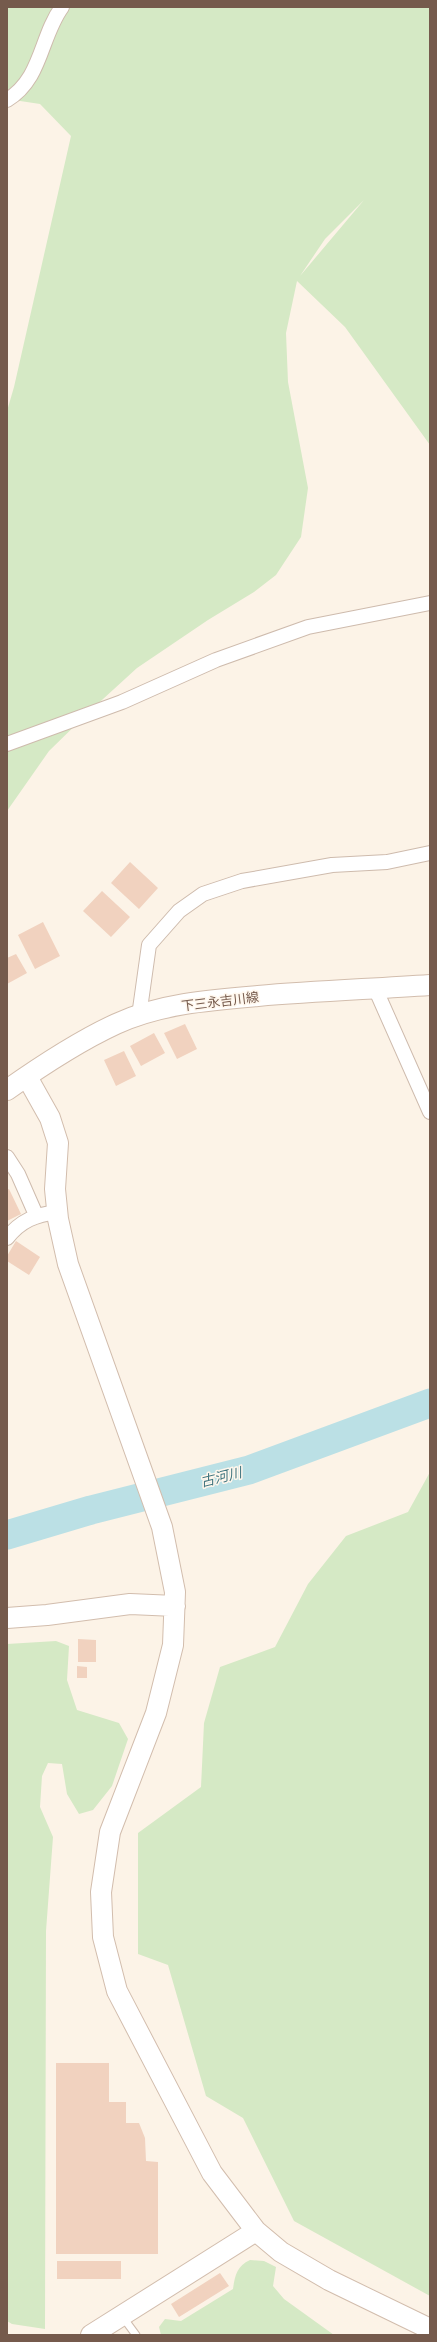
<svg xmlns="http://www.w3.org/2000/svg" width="437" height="2342" viewBox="0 0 437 2342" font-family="Cabin,'Noto Sans JP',sans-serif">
	<rect width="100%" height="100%" fill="#fcf3e7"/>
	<path fill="#d5e9c5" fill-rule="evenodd" d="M7 7H430V445L345 327 297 281 286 333 288 382 308 488 301 537 276 575 254 592 208 620 137 668 91 710 49 751 7 811V411L14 387 71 136 40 104 7 99ZM364 200 300 276 325 239Z
		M430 1472V2296L294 2221 243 2118 206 2096 168 1965 138 1954V1833L201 1787 204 1723 220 1667 275 1647 308 1584 346 1536 408 1512Z
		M56 1641 69 1646 67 1680 77 1710 119 1723 128 1739 112 1786 93 1810 79 1814 67 1794 62 1764 48 1763 42 1776 40 1807 53 1837 46 1931 45 2329 12 2324 7 2321V1644Z
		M250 2260 264 2261 276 2267 273 2286 284 2299 334 2335H161L159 2327 165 2319 181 2321 233 2289C235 2275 237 2266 250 2260Z"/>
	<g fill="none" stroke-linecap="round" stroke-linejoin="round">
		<path stroke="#bbe0e5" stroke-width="29" d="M7 1535 91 1510 249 1470 430 1403"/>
	</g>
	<path fill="#f1d2bf" d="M130 862 158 888 139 909 111 883Z
		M102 891 130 917 111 937 83 911Z
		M43 922 60 956 35 969 18 935Z
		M16 954 27 973 7 984V958Z
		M185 1024 197 1049 177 1059 164 1033Z
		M154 1033 165 1053 141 1066 130 1046Z
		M124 1051 136 1076 116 1086 104 1060Z
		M9 1189 21 1214 7 1221V1190Z
		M16 1241 40 1257 29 1275 7 1261V1256Z
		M78 1639 96 1640V1662H78Z
		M77 1666 87 1667V1678H77Z
		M56 2063H109V2102H126V2123H139L145 2138 146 2161 158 2162V2254H56Z
		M57 2261H121V2279H57Z
		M220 2273 229 2286 179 2317 171 2304Z"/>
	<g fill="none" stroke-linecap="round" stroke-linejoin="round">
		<g stroke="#cebbad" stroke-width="9">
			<path id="lane" d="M122 2316 136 2335"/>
		</g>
		<g stroke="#cebbad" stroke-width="16">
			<path id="street" d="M7 100C42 79 40 37 62 7
				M7 744 122 702 216 660 308 627 430 603
				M375 988 430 1112
				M139 1016 149 945 179 911 203 894 242 881 332 865 387 862 430 853
				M7 1157 18 1174 36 1215
				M7 1238C21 1220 36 1215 57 1212"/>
		</g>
		<g stroke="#d2bdad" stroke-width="22">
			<path id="secondary" d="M27 1077 50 1118 58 1143 55 1189 58 1219 68 1264 162 1527 175 1592 173 1645 156 1713 110 1832 101 1892 103 1937 117 1991 212 2173 256 2231 281 2252 329 2280 430 2329
				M7 1090C41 1066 77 1042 116 1024 159 1004 210 1000 258 996 315 991 372 989 430 985
				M7 1618 47 1615 130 1604 175 1606
				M91 2335 256 2231"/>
		</g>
		<use href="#lane" stroke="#fff" stroke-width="7"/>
		<use href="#street" stroke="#fff" stroke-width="14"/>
		<use href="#secondary" stroke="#fff" stroke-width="20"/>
	</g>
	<g text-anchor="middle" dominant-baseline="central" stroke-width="3" stroke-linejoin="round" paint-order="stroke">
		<g font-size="13" fill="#755a4c" stroke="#fff7ed">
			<text transform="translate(220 1001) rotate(-7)">下三永吉川線</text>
		</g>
		<g font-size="14" font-style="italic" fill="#437781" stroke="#fff7ed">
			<text transform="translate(221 1477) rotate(-14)">古河川</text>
		</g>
	</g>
	<rect width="437" height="2342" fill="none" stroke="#755a4c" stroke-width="16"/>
</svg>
